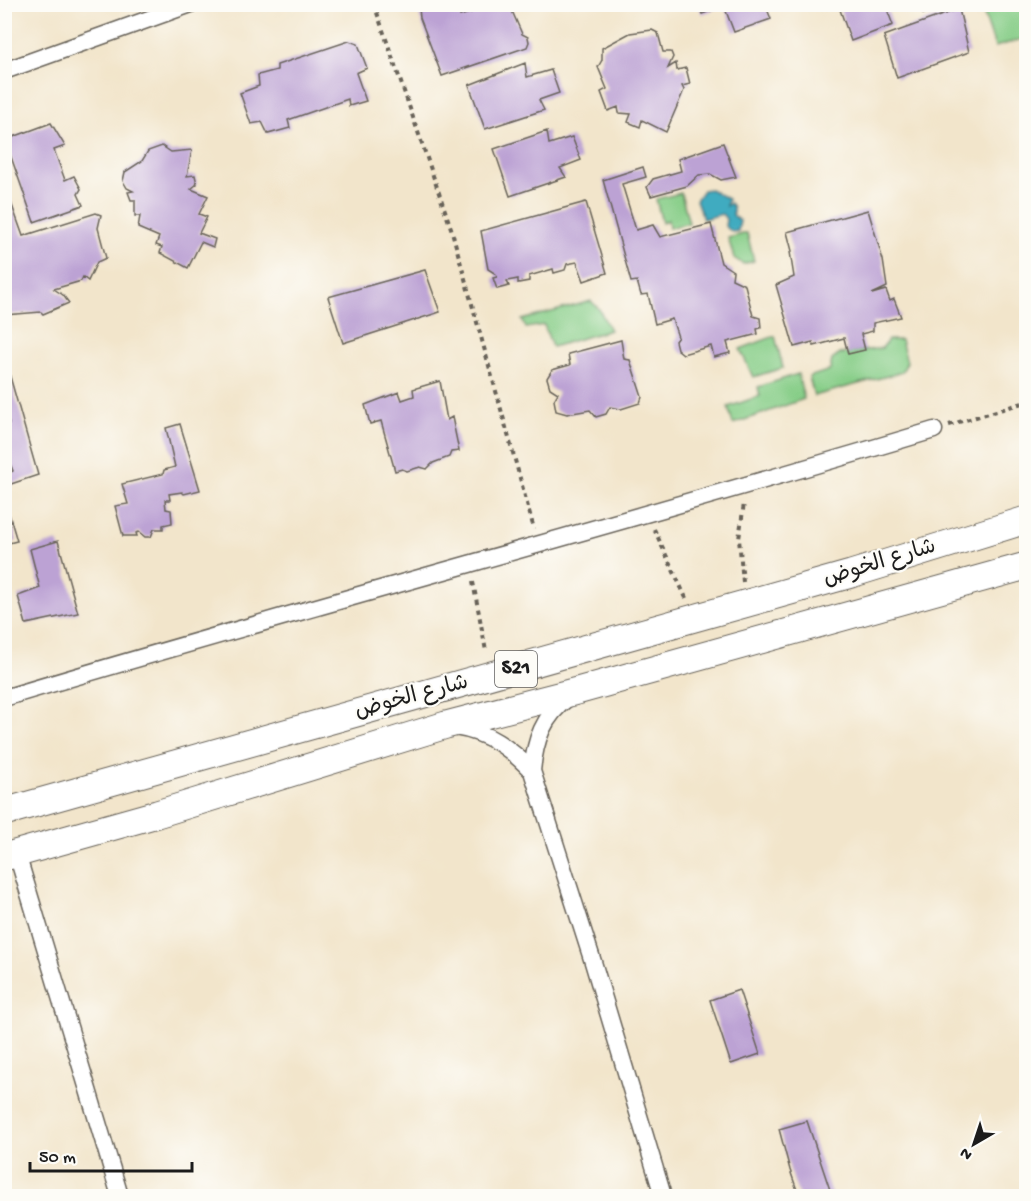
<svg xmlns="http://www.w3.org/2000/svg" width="1031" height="1201" viewBox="0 0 1031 1201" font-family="'Gochi Hand','Playpen Sans Arabic',sans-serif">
	<rect width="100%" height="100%" fill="#fdfcf7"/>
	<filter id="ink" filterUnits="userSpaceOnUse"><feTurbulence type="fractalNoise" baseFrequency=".0167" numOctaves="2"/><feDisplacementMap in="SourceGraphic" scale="12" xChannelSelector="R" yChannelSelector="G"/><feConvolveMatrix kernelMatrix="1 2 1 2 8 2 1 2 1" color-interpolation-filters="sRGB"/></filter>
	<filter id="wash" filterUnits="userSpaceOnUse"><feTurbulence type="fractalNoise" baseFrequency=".008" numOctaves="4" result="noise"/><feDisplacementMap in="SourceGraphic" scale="24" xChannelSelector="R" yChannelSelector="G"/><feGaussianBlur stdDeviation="1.35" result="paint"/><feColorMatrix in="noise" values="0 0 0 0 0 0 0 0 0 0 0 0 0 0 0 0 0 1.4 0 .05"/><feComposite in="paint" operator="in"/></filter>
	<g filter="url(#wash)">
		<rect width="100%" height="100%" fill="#f2e5cb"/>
		<path fill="#86cd87" stroke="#517452" stroke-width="1.5" d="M981 5H1022L1026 8V38L995 47Z
			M681 193 689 223 669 228 668 220 662 223 656 199Z
			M747 233 754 261 743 264 734 258 728 238Z
			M591 301 599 309 610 330 552 347 544 325 526 328 522 320Z
			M775 336 783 368 753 377 740 349Z
			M888 340H901L907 362 902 372 814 396 809 377 830 370 832 360 840 354 882 348Z
			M798 374 804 399 733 424 728 407 760 396 758 387Z"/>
		<path fill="#41abc0" stroke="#2e646e" stroke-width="1.5" d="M710 189 728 199 726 206 730 203 733 207V215L740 221 738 231 732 232 725 226 726 219 722 214 703 219 696 200 703 190Z"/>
		<g id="blocks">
			<path fill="#bca2d4" d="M428 4H458L460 16 476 11 475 6 479 4 489 8 509 4 522 34 528 37 529 42 527 47 442 76 420 18 419 8Z
				M698 4H765L771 19 734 32 724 6 702 14Z
				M838 4H885L893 25 851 41Z
				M920 4H950V5L923 14Z
				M959 9 969 52 897 78 884 36Z
				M652 30 658 33 663 52H671L673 57 668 68 676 63 677 70 686 68 690 84 682 86 684 90 666 132 642 120 640 127 628 122 631 114 619 113 618 107 608 111 601 92 607 89 598 67 602 60V48L630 33Z
				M349 41 358 44 367 68 356 73 366 101 349 106 348 99 288 120 290 128 268 134 262 122 251 124 240 93 259 86 258 75 277 70V65Z
				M525 63 527 77 551 70 559 93 539 100 544 110 485 129 469 85Z
				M51 123 65 146 54 150 65 180 74 176 81 189 78 194 83 205 34 222 5 140Z
				M547 131 549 144 572 137 581 160 560 168 566 177 510 196 494 149Z
				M723 143 736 177 721 180 710 174 699 175 687 186 651 196 647 187 653 179 681 171 678 159Z
				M162 146 171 152 192 150 187 176 195 175 197 184 191 189 208 196 199 214 207 217 199 233 215 239 213 247 201 242 188 268 160 253 162 247 156 245 159 237 138 228 140 216H135V200H131L128 192 133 191 127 188 123 181 125 172 142 161 148 151Z
				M643 167 646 177 622 184 636 230 653 225 660 237 711 224 721 263 733 271 732 279 745 285 753 316 760 318 761 328 757 329 758 334 727 342 730 353 714 357 711 346 683 354 677 349 675 341 678 337 672 319 655 324 648 294 641 295 637 281 631 282 603 180Z
				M4 183 23 236 96 213 101 215 98 228 106 258 97 262 88 281 83 277 81 281 54 289 63 295 69 303 43 314 41 312 5 315Z
				M586 202 607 273 584 281 577 262 567 264 565 270 554 273 553 269 529 276V281L518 283V279L507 281 509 286 497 289 493 278 497 277 496 274 488 269 481 231Z
				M868 210 883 260 887 287 872 294 886 290 890 301 894 299 901 317 873 323V331L861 334 865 350 848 354 844 338 814 346 813 342 794 347 776 285 794 277 790 252 792 251 787 232Z
				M425 270 440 312 343 343 328 297Z
				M621 340 624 359 630 360 642 397 640 403 621 409 610 407 606 414 596 417 590 410 567 414 556 411 554 400 558 393 550 388 547 378 552 370 570 365 568 354Z
				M9 373 38 475 8 485 5 475 13 471 11 466 4 468V425L9 424 4 406V375Z
				M440 381 447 420 452 417 459 451 451 452 449 457 433 463 427 469 420 467 407 471 402 469 395 471 381 421 370 424 365 405 399 392 402 400 414 396 413 389Z
				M180 424 200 490 184 494 182 492 169 494 170 500H165L166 509 171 510 172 523 163 525V529H154L151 537H145L139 532 136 533 137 536H123L115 506 128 504 122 484 163 474 164 470 175 467 166 428Z
				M5 500 17 541 5 544Z
				M58 541 78 613 26 624 18 596 40 588 30 549Z
				M739 990 760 1054 731 1064 710 1000Z
				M807 1121 832 1196H799L790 1170 779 1129Z"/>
		</g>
	</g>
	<g filter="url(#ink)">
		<use href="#blocks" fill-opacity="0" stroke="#676259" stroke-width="1.5"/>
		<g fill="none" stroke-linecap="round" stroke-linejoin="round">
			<g stroke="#676259" stroke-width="19">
				<path id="minor" d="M4 71 191 4
					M569 697C543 716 535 740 532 771L593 962 663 1196
					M4 698C313 605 625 523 934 430
					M455 727C488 732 510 748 532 771
					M17 854 120 1196"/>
			</g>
			<g stroke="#676259" stroke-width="29">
				<path id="primary" d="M4 812 851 574 1026 520
					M4 857 157 814 446 725 577 691 1026 566"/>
			</g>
			<path stroke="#676259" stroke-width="4" stroke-dasharray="4.5 4.5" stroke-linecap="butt" d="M374 4 451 228 534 529
				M949 425 1026 402
				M654 529 686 598
				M473 582 486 651
				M743 582 739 539 744 503"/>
			<use href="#minor" stroke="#fff" stroke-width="16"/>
			<use href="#primary" stroke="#fff" stroke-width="27"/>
		</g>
	</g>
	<g text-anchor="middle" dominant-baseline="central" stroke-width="4.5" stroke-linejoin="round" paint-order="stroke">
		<rect fill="#fdfcf7" stroke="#605f5e" stroke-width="1.5" x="495" y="651" width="42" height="36" rx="4.5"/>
		<g font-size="21" font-weight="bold" fill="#1c1c1c">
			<text x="516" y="669">S21</text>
		</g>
		<g font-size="22" fill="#1c1c1c" stroke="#fdfcf7">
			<text transform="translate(880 564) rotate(-17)">شارع الخوض</text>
			<text transform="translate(412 698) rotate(-15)">شارع الخوض</text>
		</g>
	</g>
	<rect width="1031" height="1201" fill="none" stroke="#fdfcf7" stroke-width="24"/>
	<g transform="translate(974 1144) rotate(219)" stroke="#fdfcf7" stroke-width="4.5" paint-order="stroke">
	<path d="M0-4.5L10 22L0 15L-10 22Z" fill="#1c1c1c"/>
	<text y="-9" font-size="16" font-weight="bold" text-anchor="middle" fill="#1c1c1c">N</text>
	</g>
	<path d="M30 1162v9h162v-9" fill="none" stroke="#1c1c1c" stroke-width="3"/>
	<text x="39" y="1162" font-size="18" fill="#1c1c1c" stroke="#fdfcf7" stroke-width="4.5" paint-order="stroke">50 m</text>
</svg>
